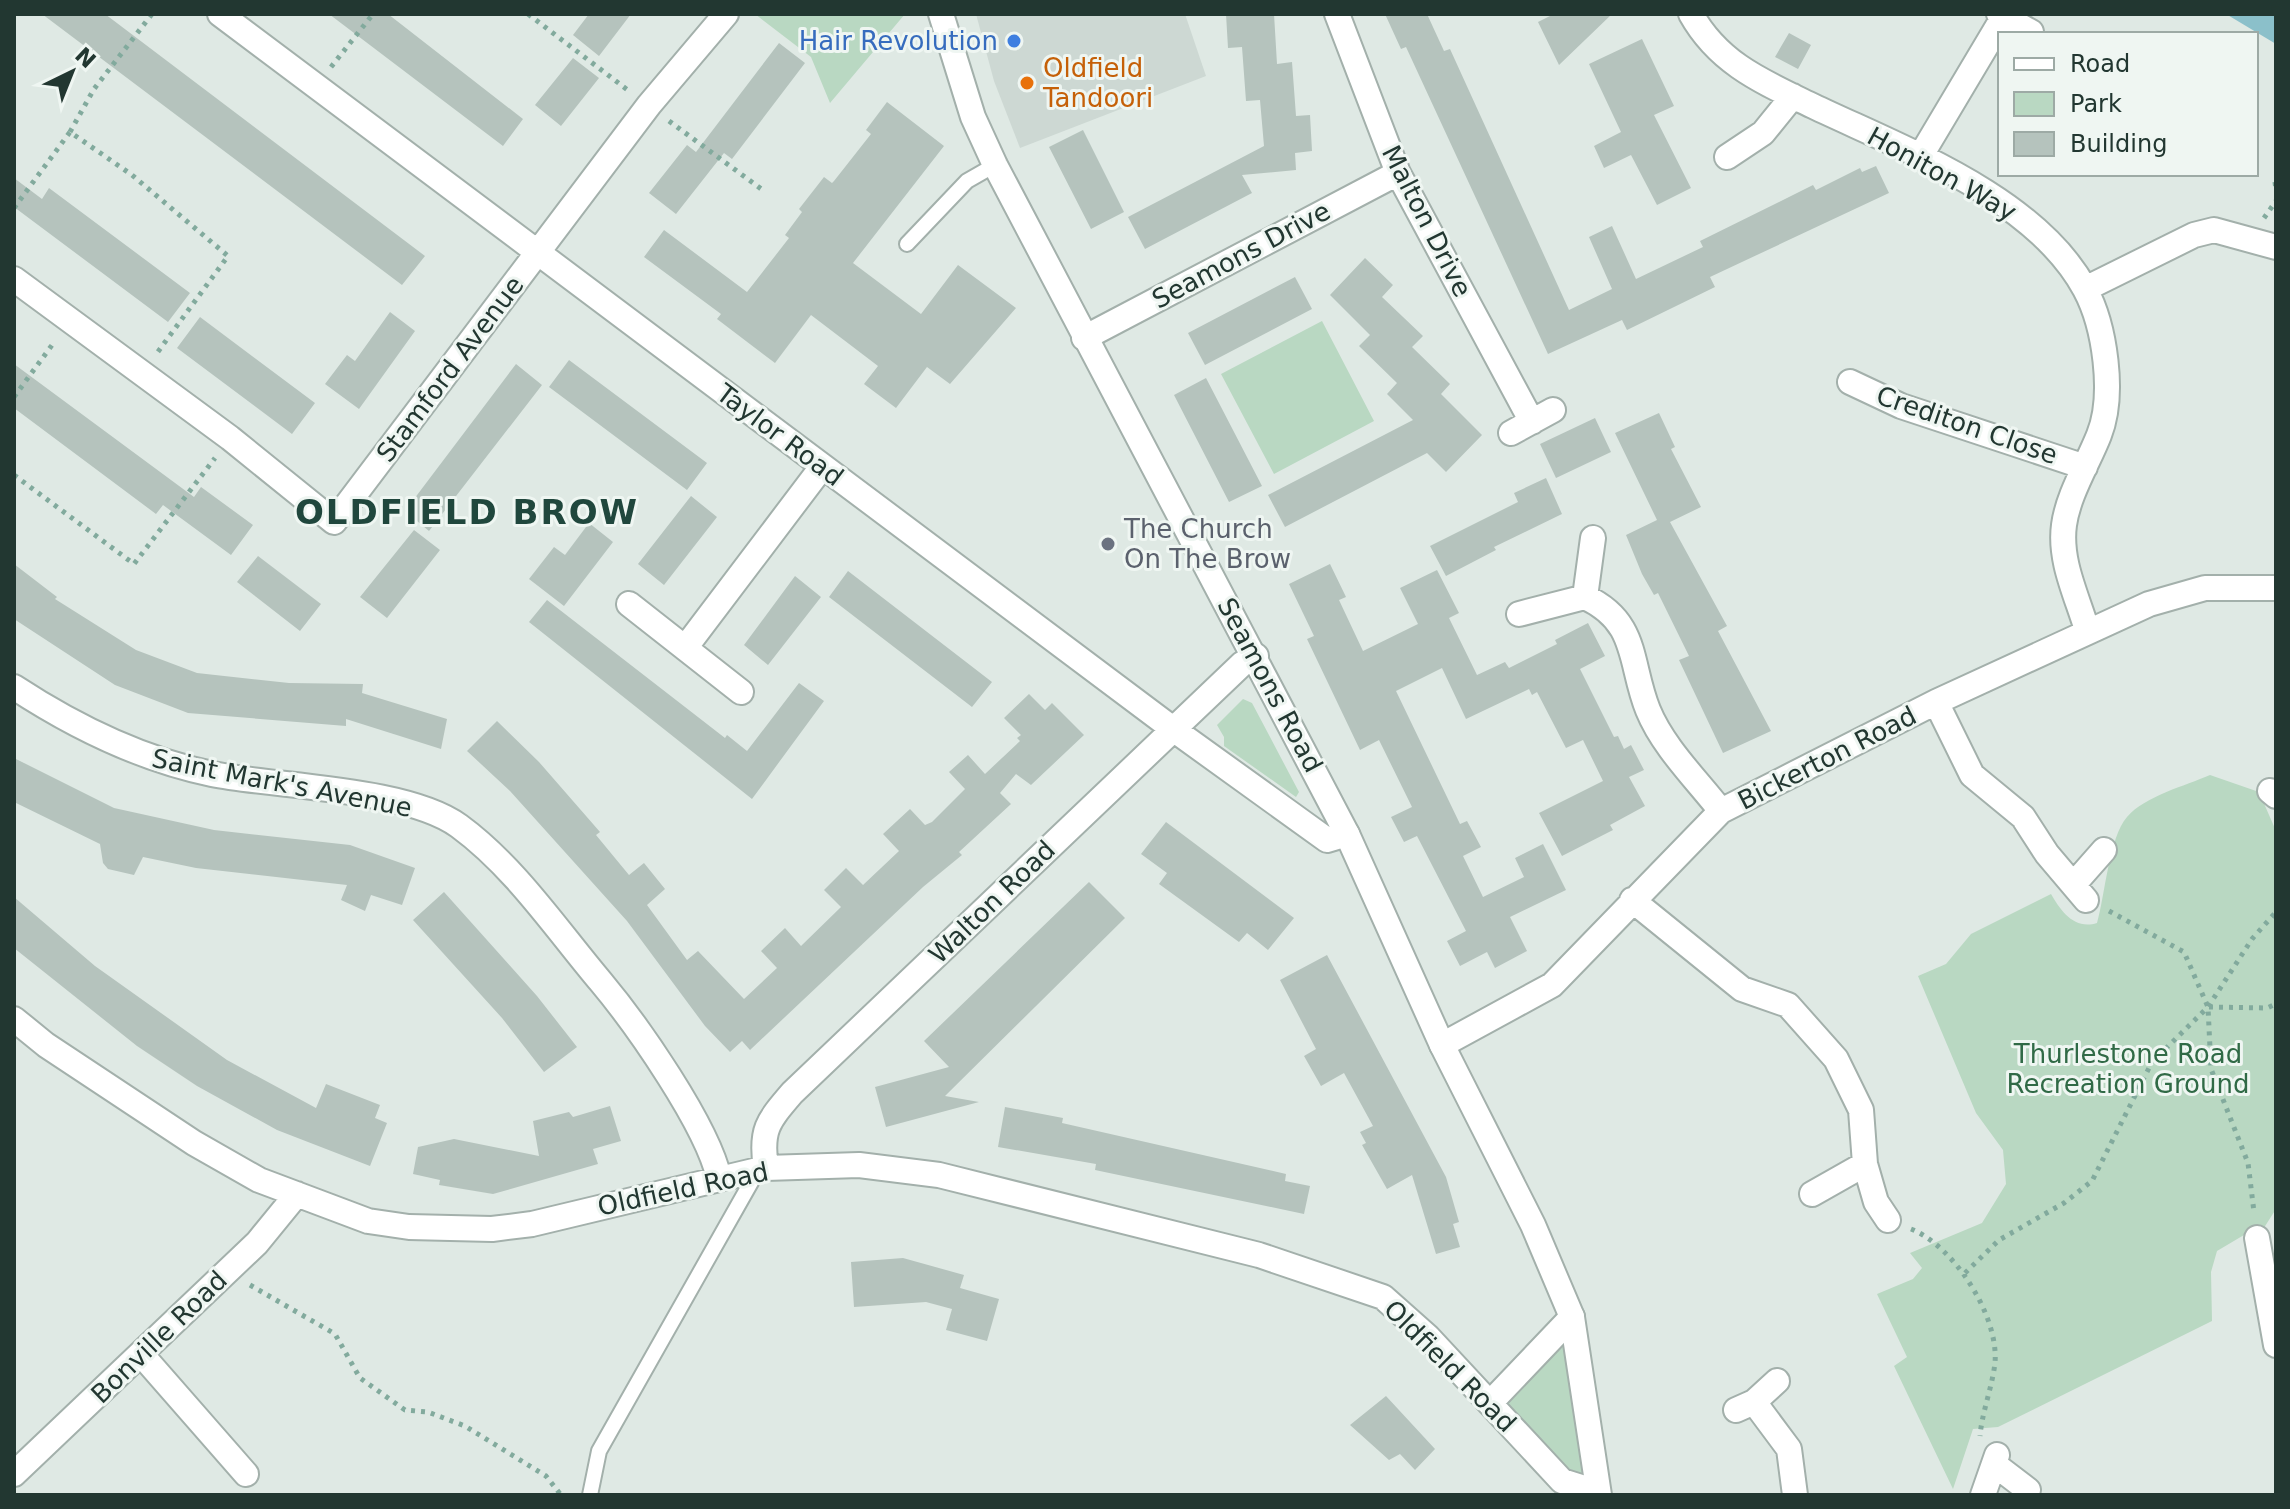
<svg xmlns="http://www.w3.org/2000/svg" width="2290" height="1509" viewBox="0 0 2290 1509" font-family="'DejaVu Sans',sans-serif">
	<rect width="100%" height="100%" fill="#dfe9e4"/>
	<path fill="#cdd8d3" d="M976 14H1185L1206 76 1020 148 994 81Z"/>
	<path fill="#b9d8c2" d="M755 14H905L830 103 811 57Z
		M1322 321 1374 421 1274 474 1221 374Z
		M1243 699 1252 703 1299 792 1296 797 1224 746V737L1217 725Z
		M2210 775 2259 792 2276 831V1209L2260 1234 2244 1235 2217 1251 2211 1272 2212 1321 1998 1427 1973 1429 1953 1489 1894 1366 1907 1357 1877 1294 1913 1279 1922 1268 1910 1253 1982 1223 2006 1184 2003 1150 1976 1113 1918 976 1946 964 1971 934 2051 894C2061 911 2074 930 2097 923 2105 896 2109 837 2127 817 2145 796 2185 786 2210 775Z
		M1572 1317 1597 1492 1562 1481 1491 1402Z"/>
	<path fill="#8bc0ca" d="M2226 14H2276V44Z"/>
	<path fill="#b5c3bd" d="M42 14H105L425 256 402 285Z
		M329 14H388L523 119 503 146Z
		M589 14H631L599 56 573 35Z
		M1226 14H1274L1277 64 1292 62 1296 116 1310 115 1312 151 1295 153 1296 170 1242 175 1252 193 1145 249 1128 217 1264 146 1260 100 1246 101 1242 47 1228 48Z
		M1385 14H1427L1444 51 1450 49 1569 310 1612 289 1589 237 1612 226 1636 279 1703 247 1700 241 1789 197 1813 185 1816 190 1860 168 1862 172 1876 166 1889 193 1710 277 1715 287 1627 330 1622 320 1548 354 1406 47 1401 49Z
		M1554 14H1612L1559 65 1538 22Z
		M1789 33 1811 45 1798 69 1775 57Z
		M1642 39 1674 106 1654 115 1691 188 1657 205 1631 155 1604 168 1594 146 1621 132 1589 64Z
		M779 43 805 63 732 159 724 153 676 214 649 193 687 145 696 152Z
		M573 58 599 78 561 126 535 105Z
		M887 102 944 146 853 263 921 314 958 265 1016 308 950 384 927 367 896 408 864 384 878 366 811 315 775 363 717 319 721 314 644 257 664 230 747 292 789 238 785 235 802 212 799 209 824 177 832 183 834 181 871 134 866 130Z
		M1083 130 1124 212 1091 229 1049 147Z
		M14 178 42 199 49 188 190 293 168 322 14 207Z
		M1365 258 1393 285 1382 297 1423 336 1412 347 1450 384 1441 394 1482 435 1446 472 1427 453 1285 527 1268 495 1413 420 1387 394 1397 383 1359 346 1370 335 1330 295Z
		M1295 277 1312 309 1205 365 1188 333Z
		M390 312 415 331 359 409 325 384 347 355 355 361Z
		M200 317 315 403 292 434 177 348Z
		M569 360 707 463 687 490 549 387Z
		M14 364 194 497 201 487 253 525 231 555 163 505 156 514 14 408Z
		M516 364 542 385 429 531 405 511Z
		M1206 378 1262 486 1229 502 1174 395Z
		M1659 413 1675 447 1671 449 1701 507 1670 522 1727 626 1718 631 1771 731 1723 753 1679 660 1689 656 1658 593 1654 595 1642 574 1626 535 1657 520 1615 433Z
		M1595 418 1611 452 1556 478 1540 444Z
		M1546 478 1562 514 1494 547 1496 550 1446 576 1430 546 1518 502 1514 493Z
		M691 496 717 517 664 585 638 564Z
		M589 523 613 542 564 606 529 579 554 547 565 555Z
		M414 530 440 550 387 618 360 597Z
		M258 556 321 604 300 631 237 582Z
		M14 564 57 597 55 599 136 650 197 673 289 683 363 684 362 693 447 719 441 749 346 719V726L188 713 115 685 14 619Z
		M1330 564 1346 597 1339 600 1363 651 1418 624 1400 588 1437 570 1459 613 1449 618 1477 675 1505 662 1509 668 1557 644 1555 640 1588 623 1605 656 1580 669 1614 737 1618 736 1624 749 1631 745 1644 770 1629 777 1645 806 1610 825 1613 830 1562 856 1539 813 1603 781 1583 740 1566 748 1537 692 1532 695 1529 689 1466 719 1442 668 1396 691 1460 824 1467 821 1481 847 1463 856 1483 897 1524 877 1515 858 1543 844 1566 890 1510 917 1527 951 1495 968 1487 952 1460 966 1447 941 1466 931 1417 836 1404 842 1391 817 1412 807 1379 740 1360 750 1307 639 1314 636 1289 584Z
		M848 571 992 682 972 707 829 597Z
		M795 576 821 597 768 665 744 645Z
		M547 600 725 738 727 735 747 751 799 683 824 701 752 799 529 622Z
		M1029 694 1045 710 1052 703 1084 735 1031 785 1016 774 1000 793 1011 804 959 852 962 855 923 887 750 1050 742 1041 730 1052 705 1026 627 921 510 791 467 751 497 721 539 762 600 832 596 835 629 875 644 863 665 889 647 905 687 960 698 951 744 999 777 968 761 951 785 928 801 946 841 907 824 890 846 868 863 885 899 851 883 834 910 809 925 825 932 822 965 789 949 772 968 755 985 774 1020 741 1017 738 1021 735 1004 718Z
		M14 758 114 808 214 830 350 845 415 868 402 905 371 895 365 911 341 900 347 885 196 868 143 857 134 875 108 869 103 863 100 844 14 802Z
		M1166 822 1294 918 1268 950 1247 933 1239 942 1159 884 1167 873 1141 854Z
		M1089 882 1125 918 945 1096 979 1102 886 1127 875 1087 949 1067 924 1041Z
		M444 892 537 996 577 1047 544 1072 502 1018 413 920Z
		M14 897 95 966 227 1060 316 1108 326 1084 380 1105 375 1118 387 1123 370 1166 277 1130 197 1086 137 1046 14 948Z
		M1327 955 1446 1177 1459 1222 1453 1224 1460 1247 1436 1254 1412 1175 1387 1189 1362 1145 1366 1143 1360 1132 1373 1126 1344 1073 1321 1086 1304 1056 1316 1049 1280 980Z
		M610 1106 621 1141 593 1149 598 1164 493 1194 439 1185 440 1180 413 1174 418 1147 454 1139 539 1156 533 1121 569 1112 573 1117Z
		M1005 1107 1063 1118 1062 1123 1286 1174 1285 1181 1310 1186 1304 1214 1095 1170 1096 1164 998 1147Z
		M903 1258 964 1275 960 1288 999 1299 987 1341 946 1330 952 1309 926 1302 854 1307 851 1262Z
		M1386 1396 1435 1449 1415 1470 1400 1454 1389 1460 1350 1425Z"/>
	<g fill="none" stroke-linecap="round" stroke-linejoin="round">
		<g stroke="#a3b0ab" stroke-width="18">
			<path id="service" d="M907 244 967 181 995 165
				M590 1495 599 1451 758 1170"/>
		</g>
		<g stroke="#a3b0ab" stroke-width="28">
			<path id="minor" d="M220 14 1173 729 1327 840 1347 834
				M1337 14 1398 173 1532 422
				M1691 14C1719 64 1763 82 1813 106 1903 149 2035 197 2085 289 2105 326 2115 395 2099 435 2088 463 2068 495 2064 525 2059 561 2077 596 2087 630
				M1999 14 2031 32
				M1727 157 1763 133 1793 96
				M1920 157 2004 16
				M14 279 230 438 334 522 649 105 726 14
				M2085 289 2194 235 2214 230 2276 247
				M1084 338 1398 173
				M1850 382 1901 406 2085 467
				M1511 433 1553 410
				M1593 538 1585 597C1639 622 1629 663 1648 710 1663 747 1697 780 1721 811
				M629 604 741 692
				M1519 614 1585 597
				M685 648 822 467
				M14 687C75 727 140 759 212 774 277 787 407 788 459 826 515 867 557 930 601 982 637 1025 707 1125 719 1178
				M1936 702 1972 775 2023 817 2047 854 2086 900
				M2270 791 2276 796
				M2074 884 2104 850
				M1632 900 1742 989 1788 1005 1836 1059 1861 1110 1865 1164 1876 1202 1888 1220
				M14 1019 46 1045 194 1143 259 1180 368 1221 409 1227 492 1229 532 1224 766 1168 859 1165 939 1175 1259 1255 1383 1297 1428 1337 1562 1481 1597 1492
				M1442 1045 1552 985 1721 811 1936 702 2149 604 2205 588H2276
				M766 1168C760 1130 768 1121 792 1093L1242 664 1256 656
				M1812 1194 1865 1164
				M2257 1238 2276 1345
				M141 1354 246 1474
				M1491 1402 1572 1317
				M1754 1402 1789 1449 1795 1495
				M1736 1410 1754 1402 1777 1381
				M1994 1464 2028 1490
				M14 1474 257 1243 297 1194
				M1983 1495 1997 1455"/>
		</g>
		<g stroke="#a3b0ab" stroke-width="28">
			<path id="tertiary" d="M941 14 973 117 995 165 1347 834 1442 1045 1533 1225 1572 1317 1599 1495"/>
		</g>
		<path stroke="#82aa9d" stroke-width="5" stroke-dasharray="4 6" stroke-linecap="butt" d="M528 14 629 91
			M331 67 373 14
			M669 121 764 191
			M70 132 94 89 152 14
			M2275 182 2276 190
			M14 208 70 132 132 175 228 256 157 353
			M2264 218 2276 201
			M14 397 55 341
			M14 475 134 564 215 458
			M2109 911 2184 952 2208 1007 2211 1069 2248 1163 2254 1212
			M2209 1007 2267 1008 2276 1004
			M1911 1229C1954 1246 1999 1316 1995 1363 1992 1388 1982 1412 1980 1436
			M1965 1273 1999 1240 2064 1203 2092 1181 2152 1062 2208 1007 2252 939 2276 912
			M250 1285 335 1334 360 1378 405 1410 428 1412 465 1426 546 1476 561 1495"/>
		<use href="#service" stroke="#fff" stroke-width="14"/>
		<use href="#minor" stroke="#fff" stroke-width="24"/>
		<use href="#tertiary" stroke="#fff" stroke-width="24"/>
	</g>
	<circle fill="#3f7fe0" stroke="#eff6f2" stroke-width="3" cx="1014" cy="41" r="8"/>
	<circle fill="#e8710a" stroke="#eff6f2" stroke-width="3" cx="1027" cy="83" r="8"/>
	<circle fill="#6b7280" stroke="#eff6f2" stroke-width="3" cx="1108" cy="544" r="8"/>
	<g text-anchor="middle" dominant-baseline="central" stroke-width="6" stroke-linejoin="round" paint-order="stroke">
		<g font-size="26" fill="#366cbe" stroke="#eff6f2" text-anchor="end">
			<text x="998" y="41">Hair Revolution</text>
		</g>
		<g font-size="26" fill="#c56008" stroke="#eff6f2" text-anchor="start">
			<text x="1043" y="68">Oldfield<tspan x="1043" dy="30">Tandoori</tspan></text>
		</g>
		<g font-size="26" fill="#223731" stroke="#eff6f2">
			<text transform="translate(1942 174) rotate(29)">Honiton Way</text>
			<text transform="translate(1427 221) rotate(63)">Malton Drive</text>
			<text transform="translate(1241 255) rotate(-28)">Seamons Drive</text>
			<text transform="translate(450 369) rotate(-53)">Stamford Avenue</text>
			<text transform="translate(1967 425) rotate(19)">Crediton Close</text>
			<text transform="translate(780 435) rotate(37)">Taylor Road</text>
			<text transform="translate(1270 685) rotate(62)">Seamons Road</text>
			<text transform="translate(1827 758) rotate(-27)">Bickerton Road</text>
			<text transform="translate(282 783) rotate(11)">Saint Mark's Avenue</text>
			<text transform="translate(992 902) rotate(-44)">Walton Road</text>
			<text transform="translate(683 1189) rotate(-12)">Oldfield Road</text>
			<text transform="translate(159 1337) rotate(-44)">Bonville Road</text>
			<text transform="translate(1450 1366) rotate(45)">Oldfield Road</text>
		</g>
		<g font-size="26" fill="#5b616d" stroke="#eff6f2" text-anchor="start">
			<text x="1124" y="529">The Church<tspan x="1124" dy="30">On The Brow</tspan></text>
		</g>
		<g font-size="26" fill="#306a46" stroke="#eff6f2">
			<text x="2128" y="1054">Thurlestone Road<tspan x="2128" dy="30">Recreation Ground</tspan></text>
		</g>
		<g font-size="34" font-weight="bold" letter-spacing="2" fill="#20473d" stroke="#eff6f2">
			<text x="467" y="512">OLDFIELD BROW</text>
		</g>
	</g>
	<rect width="2290" height="1509" fill="none" stroke="#223731" stroke-width="32"/>
	<rect x="1998" y="32" width="260" height="144" fill="#eff6f2" stroke="#9daaa5" stroke-width="2"/>
	<rect x="2014" y="58" width="40" height="12" fill="#ffffff" stroke="#9daaa5" stroke-width="2"/>
	<text x="2070" y="72" font-size="24" fill="#223731">Road</text>
	<rect x="2014" y="92" width="40" height="24" fill="#b9d8c2" stroke="#9daaa5" stroke-width="2"/>
	<text x="2070" y="112" font-size="24" fill="#223731">Park</text>
	<rect x="2014" y="132" width="40" height="24" fill="#b5c3bd" stroke="#9daaa5" stroke-width="2"/>
	<text x="2070" y="152" font-size="24" fill="#223731">Building</text>
	<g transform="translate(72 72) rotate(43)" stroke="#eff6f2" stroke-width="6" paint-order="stroke">
	<path d="M0-6L14 30L0 20L-14 30Z" fill="#223731"/>
	<text y="-12" font-size="22" font-weight="bold" text-anchor="middle" fill="#223731">N</text>
	</g>
</svg>
